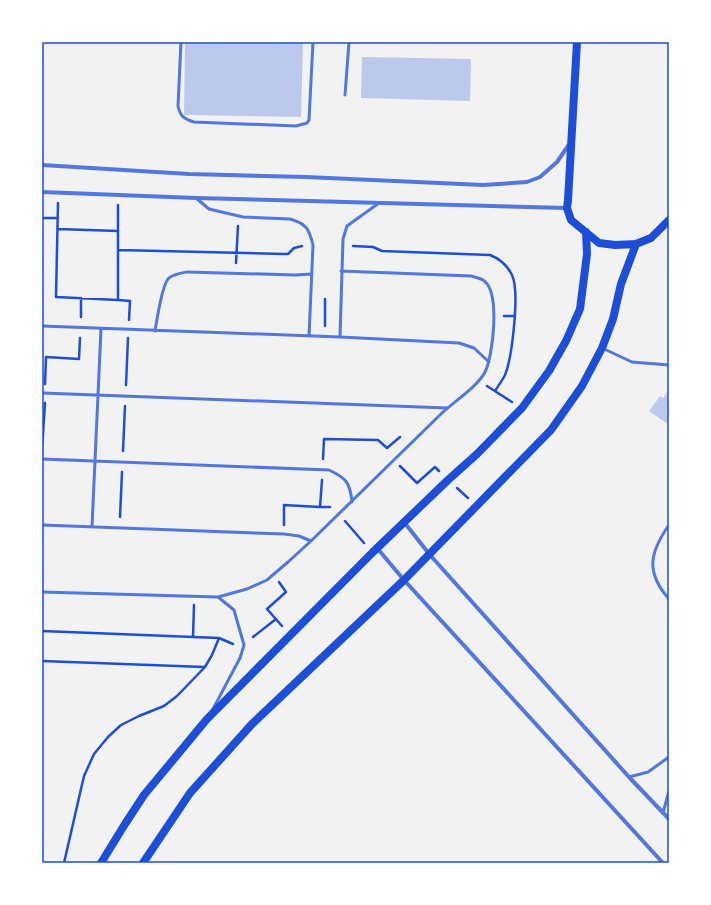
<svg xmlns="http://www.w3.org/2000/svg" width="711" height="905" viewBox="0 0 711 905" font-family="'Alegreya Sans',sans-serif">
	<rect width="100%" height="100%" fill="#f2f2f2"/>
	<path fill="#bdc9ec" d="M185 42H303L301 117 184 115Z
		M362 57 471 59 470 101 361 98Z
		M669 389V425L649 411 660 396 663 398Z"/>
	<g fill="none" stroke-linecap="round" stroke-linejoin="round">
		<path stroke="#1d4ed8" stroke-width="2.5" d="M58 203 56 297 118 300V205
			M42 218H58
			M58 229 118 231
			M353 246 373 247 382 251 490 255C501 259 507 265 512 275 520 292 512 358 505 375 502 381 498 386 495 391
			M118 250 283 254H288L294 248 302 246
			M236 263 238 226
			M118 300 130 301 129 320
			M504 316H515
			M81 317V298
			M325 326V299
			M45 384 46 357 79 359 80 338
			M126 385 128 338
			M487 386 512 402
			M42 450 45 403
			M123 451 125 406
			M323 459 324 439 378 440 387 448 400 437
			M400 466 417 483 435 467 439 471
			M457 488 468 498
			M320 507H330
			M120 517 122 472
			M345 521 364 543
			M284 525V505L320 507 322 480
			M279 582 286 592 267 609 282 626
			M42 631 219 638 212 655 205 667 177 696 164 706 139 716 121 725 108 737 94 754 84 776 64 863
			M193 637 194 605
			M253 637 276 619
			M219 638 233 644
			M42 661 204 667"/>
		<path stroke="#5277de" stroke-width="3" d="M181 42 178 106C180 116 184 119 194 122L296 126 307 123 309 120 313 42
			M345 95 349 42
			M196 198 209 209 243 217 290 219C307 224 309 229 313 245L309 336
			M42 326 340 337 459 343 474 348 489 362
			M155 331C157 320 162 283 169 278 174 274 181 273 187 272L295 275 312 274
			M340 337 343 239 347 226 379 203
			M602 348 632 362 669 365
			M42 393 447 408
			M42 459 329 470C346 478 350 482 352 502
			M42 525 284 534 299 536 311 541
			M669 525C650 552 645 572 669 599
			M92 527 101 329
			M42 592 218 597 247 589 267 580 288 562 311 541C355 498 399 455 443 412 455 401 478 386 485 372 493 356 501 291 483 280 479 278 475 277 471 276L341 271
			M213 709 240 658 244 645 234 610 218 597
			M629 777 648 772 669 757
			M663 813 669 791"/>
		<path stroke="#5277de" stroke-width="4" d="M42 165 189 174 306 177 483 185 527 182 540 177 557 162 570 143
			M42 192 196 198 567 208
			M404 522 430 555 629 777 669 819
			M377 548 404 580 663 863"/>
		<path stroke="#1d4ed8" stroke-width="8" d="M577 42 568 200 567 208 571 220 599 243 615 245 636 244 651 238 669 220
			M101 863 125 824 144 795 207 719 373 552 448 480 477 454 522 408 549 371 566 341 580 309 587 254 586 232
			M143 863 190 793 252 724 404 580 551 430 582 386 602 348 613 319 621 284 636 244"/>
	</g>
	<rect width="711" height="905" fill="none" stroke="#ffffff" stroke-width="86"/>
	<rect x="43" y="43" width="625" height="819" fill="none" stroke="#1d4ed8" stroke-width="1.5"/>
</svg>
